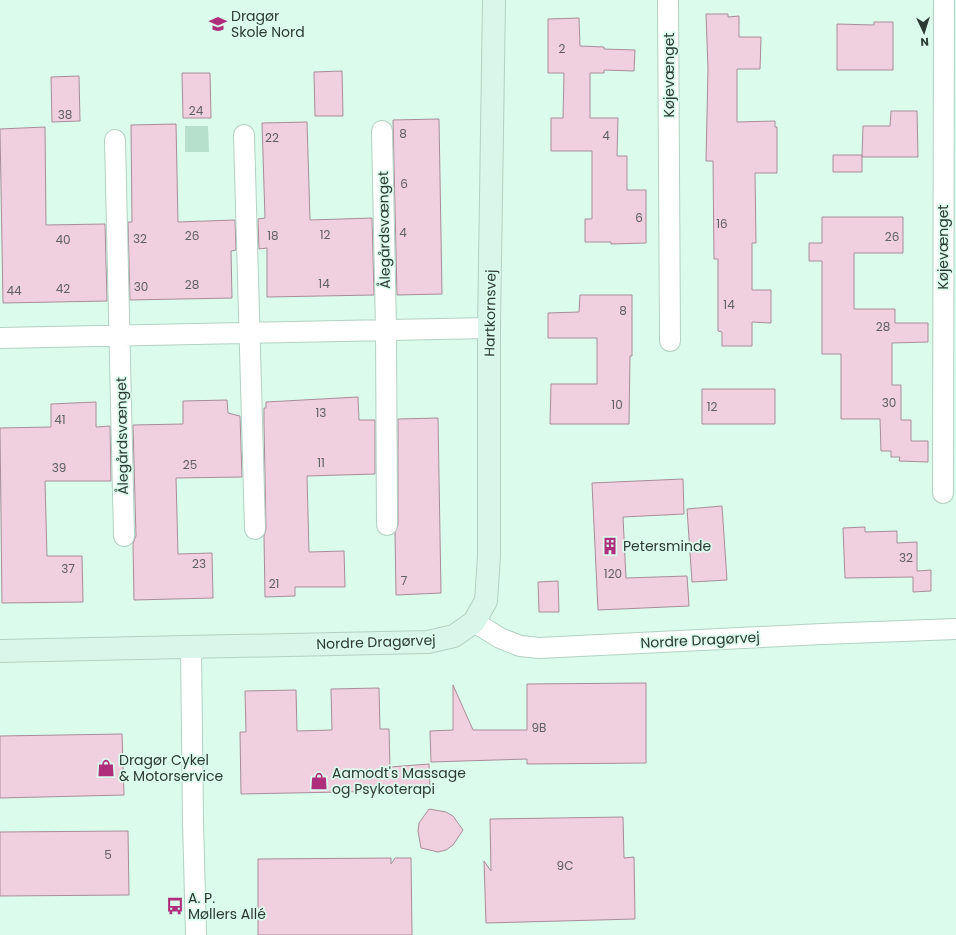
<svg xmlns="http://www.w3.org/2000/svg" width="956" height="935" viewBox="0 0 956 935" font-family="Poppins,sans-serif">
	<rect width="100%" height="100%" fill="#dbfcec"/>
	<path fill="#b6e0cc" d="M185 126H208L209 152H185Z"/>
	<path fill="#f0d0df" stroke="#a98c99" d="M706 14H728V17L739 16V37H761L760 69H737V122L775 121V127H777V173H755L756 243H752V290H771V323L752 322V346H722V332L718 331V259H714L713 161H706L708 69Z
		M579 18 580 46 604 47V49L635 50 634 71 604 70V73H590V118H618L617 156H627V190H646V243L611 244V242H585V219H592V151H551V118H563L564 73H548V19Z
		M874 22H893V70H837V24L874 25Z
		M342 71 343 116H315L314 72Z
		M182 73H210L211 118H183Z
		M79 76 80 121 52 122 51 77Z
		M891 111H917L918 157H862L863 126H890Z
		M439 119 442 294 397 295 393 120Z
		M307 122 310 220 372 218 374 295 267 297V248L259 249 258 219 265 218 262 123Z
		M176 124 178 222 235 220 236 250 231 251 232 298 130 300 128 222H132L131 125Z
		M45 127 46 225 105 224 107 301 3 303 0 129Z
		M833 155H862V172H833Z
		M822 217H903V253H854V309H895V323H928V342L892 343V385H901V420H911V441H928V462L899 461 900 457H891V451H881L880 419H841V354H822V261H809V243H822Z
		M580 295H632V356H630L629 424H550L551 384H597V338H548V313L579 312Z
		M702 389H775V424H702Z
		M358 397 359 420H375V474L307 476 309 552 344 551 345 587H295V596L265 597 264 536 266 529 264 423V408H266V402Z
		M227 400 228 413 240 416 242 477 176 478 178 554 212 553 213 598 134 600 133 543 136 536 133 425 183 424V401Z
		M96 402V427L110 426 111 481H45L47 556H82L83 602 2 603 0 428 51 427V404Z
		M438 418 441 593 396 595 395 533 398 525V419Z
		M683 479 684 514 623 517 626 578 687 576 689 606 598 610 592 483Z
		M722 506 727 580 692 582 687 509Z
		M865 527V532L897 531V543L917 542V571L931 570V591L913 592V577L845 578 843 528Z
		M558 581 559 612H539L538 582Z
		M646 683V763L527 764V759L431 762 430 731 453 730V685L473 730H527V684Z
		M379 688 380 729H389L390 767 429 764 430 787H390V791L241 794 240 732H246L245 691 296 690 297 731 332 730 331 689Z
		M122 734 124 795 0 798V736Z
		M429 809 446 812 453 816 463 830 453 845 446 850 438 852 421 848 418 831 419 823Z
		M623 817 624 858 634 857 635 919 486 923 484 861 491 871 490 819Z
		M128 831 129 895 0 896V832Z
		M391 858V864L395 858H411L412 935H258V859Z"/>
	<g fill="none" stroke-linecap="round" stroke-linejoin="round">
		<g stroke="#b2d1c2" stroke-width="22">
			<path id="street" d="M668 0 670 341
				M382 131 386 330 387 525
				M244 135 255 529
				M115 140 124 536
				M0 338 489 328
				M943 493 944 0
				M474 622 500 638 520 646 539 648 822 634 956 629
				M191 647 193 821 196 935"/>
		</g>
		<g stroke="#b2d1c2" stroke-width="24">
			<path id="secondary" d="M0 651 428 642 454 636 474 622 486 601 489 556V328L494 0"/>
		</g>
		<use href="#street" stroke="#fff" stroke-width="20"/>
		<use href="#secondary" stroke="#d8f6e9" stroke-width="22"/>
	</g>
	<defs>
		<g id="school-bare" transform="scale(1.38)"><path d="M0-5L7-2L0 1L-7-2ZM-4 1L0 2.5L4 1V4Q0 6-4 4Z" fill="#ae2e7b" stroke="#dbfcec" stroke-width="2.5" paint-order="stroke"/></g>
		<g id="building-bare" transform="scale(1.38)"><path d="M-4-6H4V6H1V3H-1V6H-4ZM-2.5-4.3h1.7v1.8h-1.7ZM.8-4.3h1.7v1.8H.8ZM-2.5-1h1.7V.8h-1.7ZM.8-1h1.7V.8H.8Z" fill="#ae2e7b" stroke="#dbfcec" stroke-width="2.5" paint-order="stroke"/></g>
		<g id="shop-bare" transform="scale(1.38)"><path d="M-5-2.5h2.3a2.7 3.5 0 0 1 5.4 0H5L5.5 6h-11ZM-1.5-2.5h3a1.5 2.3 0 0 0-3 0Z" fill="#ae2e7b" stroke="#dbfcec" stroke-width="2.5" paint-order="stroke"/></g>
		<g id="bus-bare" transform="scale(1.38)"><path d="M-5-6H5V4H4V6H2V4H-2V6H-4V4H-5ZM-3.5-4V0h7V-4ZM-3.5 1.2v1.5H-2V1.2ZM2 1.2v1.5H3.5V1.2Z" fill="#ae2e7b" stroke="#dbfcec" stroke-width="2.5" paint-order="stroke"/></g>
	</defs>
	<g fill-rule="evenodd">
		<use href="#school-bare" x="218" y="24"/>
		<use href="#building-bare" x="610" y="546"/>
		<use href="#shop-bare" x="106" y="768"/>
		<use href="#shop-bare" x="319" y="781"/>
		<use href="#bus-bare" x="175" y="906"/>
	</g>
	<g text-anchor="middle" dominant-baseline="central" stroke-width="3.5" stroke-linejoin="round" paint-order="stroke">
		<g font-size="12" fill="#5e605f">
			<text x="562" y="48">2</text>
			<text x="196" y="110">24</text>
			<text x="65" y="114">38</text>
			<text x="403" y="133">8</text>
			<text x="606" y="135">4</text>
			<text x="272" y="137">22</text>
			<text x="404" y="183">6</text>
			<text x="639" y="217">6</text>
			<text x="722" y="223">16</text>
			<text x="403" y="232">4</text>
			<text x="325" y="234">12</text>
			<text x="192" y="235">26</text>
			<text x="273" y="235">18</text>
			<text x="892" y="236">26</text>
			<text x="140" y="238">32</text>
			<text x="63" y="239">40</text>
			<text x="324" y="283">14</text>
			<text x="192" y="284">28</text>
			<text x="141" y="286">30</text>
			<text x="63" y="288">42</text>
			<text x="14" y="290">44</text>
			<text x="729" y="304">14</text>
			<text x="623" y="310">8</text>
			<text x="883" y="326">28</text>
			<text x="889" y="402">30</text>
			<text x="617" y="404">10</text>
			<text x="712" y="406">12</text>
			<text x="321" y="412">13</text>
			<text x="60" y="419">41</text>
			<text x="321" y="462">11</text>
			<text x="190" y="464">25</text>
			<text x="59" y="467">39</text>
			<text x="906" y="557">32</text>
			<text x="199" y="563">23</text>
			<text x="68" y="568">37</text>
			<text x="613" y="573">120</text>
			<text x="404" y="580">7</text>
			<text x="274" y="583">21</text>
			<text x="539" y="727">9B</text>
			<text x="108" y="854">5</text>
			<text x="565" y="865">9C</text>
		</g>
		<g font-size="14" fill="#2d3a34" stroke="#dbfcec" text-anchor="start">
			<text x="231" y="16">Dragør<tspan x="231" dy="16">Skole Nord</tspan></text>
			<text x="623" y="546">Petersminde</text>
			<text x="119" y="760">Dragør Cykel<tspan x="119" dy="16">&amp; Motorservice</tspan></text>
			<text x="332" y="773">Aamodt's Massage<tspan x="332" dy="16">og Psykoterapi</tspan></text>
			<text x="188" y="898">A. P.<tspan x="188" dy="16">Møllers Allé</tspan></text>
		</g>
		<g font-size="14" fill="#2d3a34" stroke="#dbfcec">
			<text transform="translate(669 75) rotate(-90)">Køjevænget</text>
			<text transform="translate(384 230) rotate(-91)">Ålegårdsvænget</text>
			<text transform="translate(943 247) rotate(-90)">Køjevænget</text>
			<text transform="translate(490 313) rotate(-89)">Hartkornsvej</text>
			<text transform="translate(122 436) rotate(-91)">Ålegårdsvænget</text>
			<text transform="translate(700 640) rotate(-3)">Nordre Dragørvej</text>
			<text transform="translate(376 642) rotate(-2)">Nordre Dragørvej</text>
		</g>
	</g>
	<g transform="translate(924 32) rotate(176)" stroke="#dbfcec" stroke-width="3" paint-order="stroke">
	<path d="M0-3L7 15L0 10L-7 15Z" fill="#2d3a34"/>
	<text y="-6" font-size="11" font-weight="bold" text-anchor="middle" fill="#2d3a34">N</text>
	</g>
</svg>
